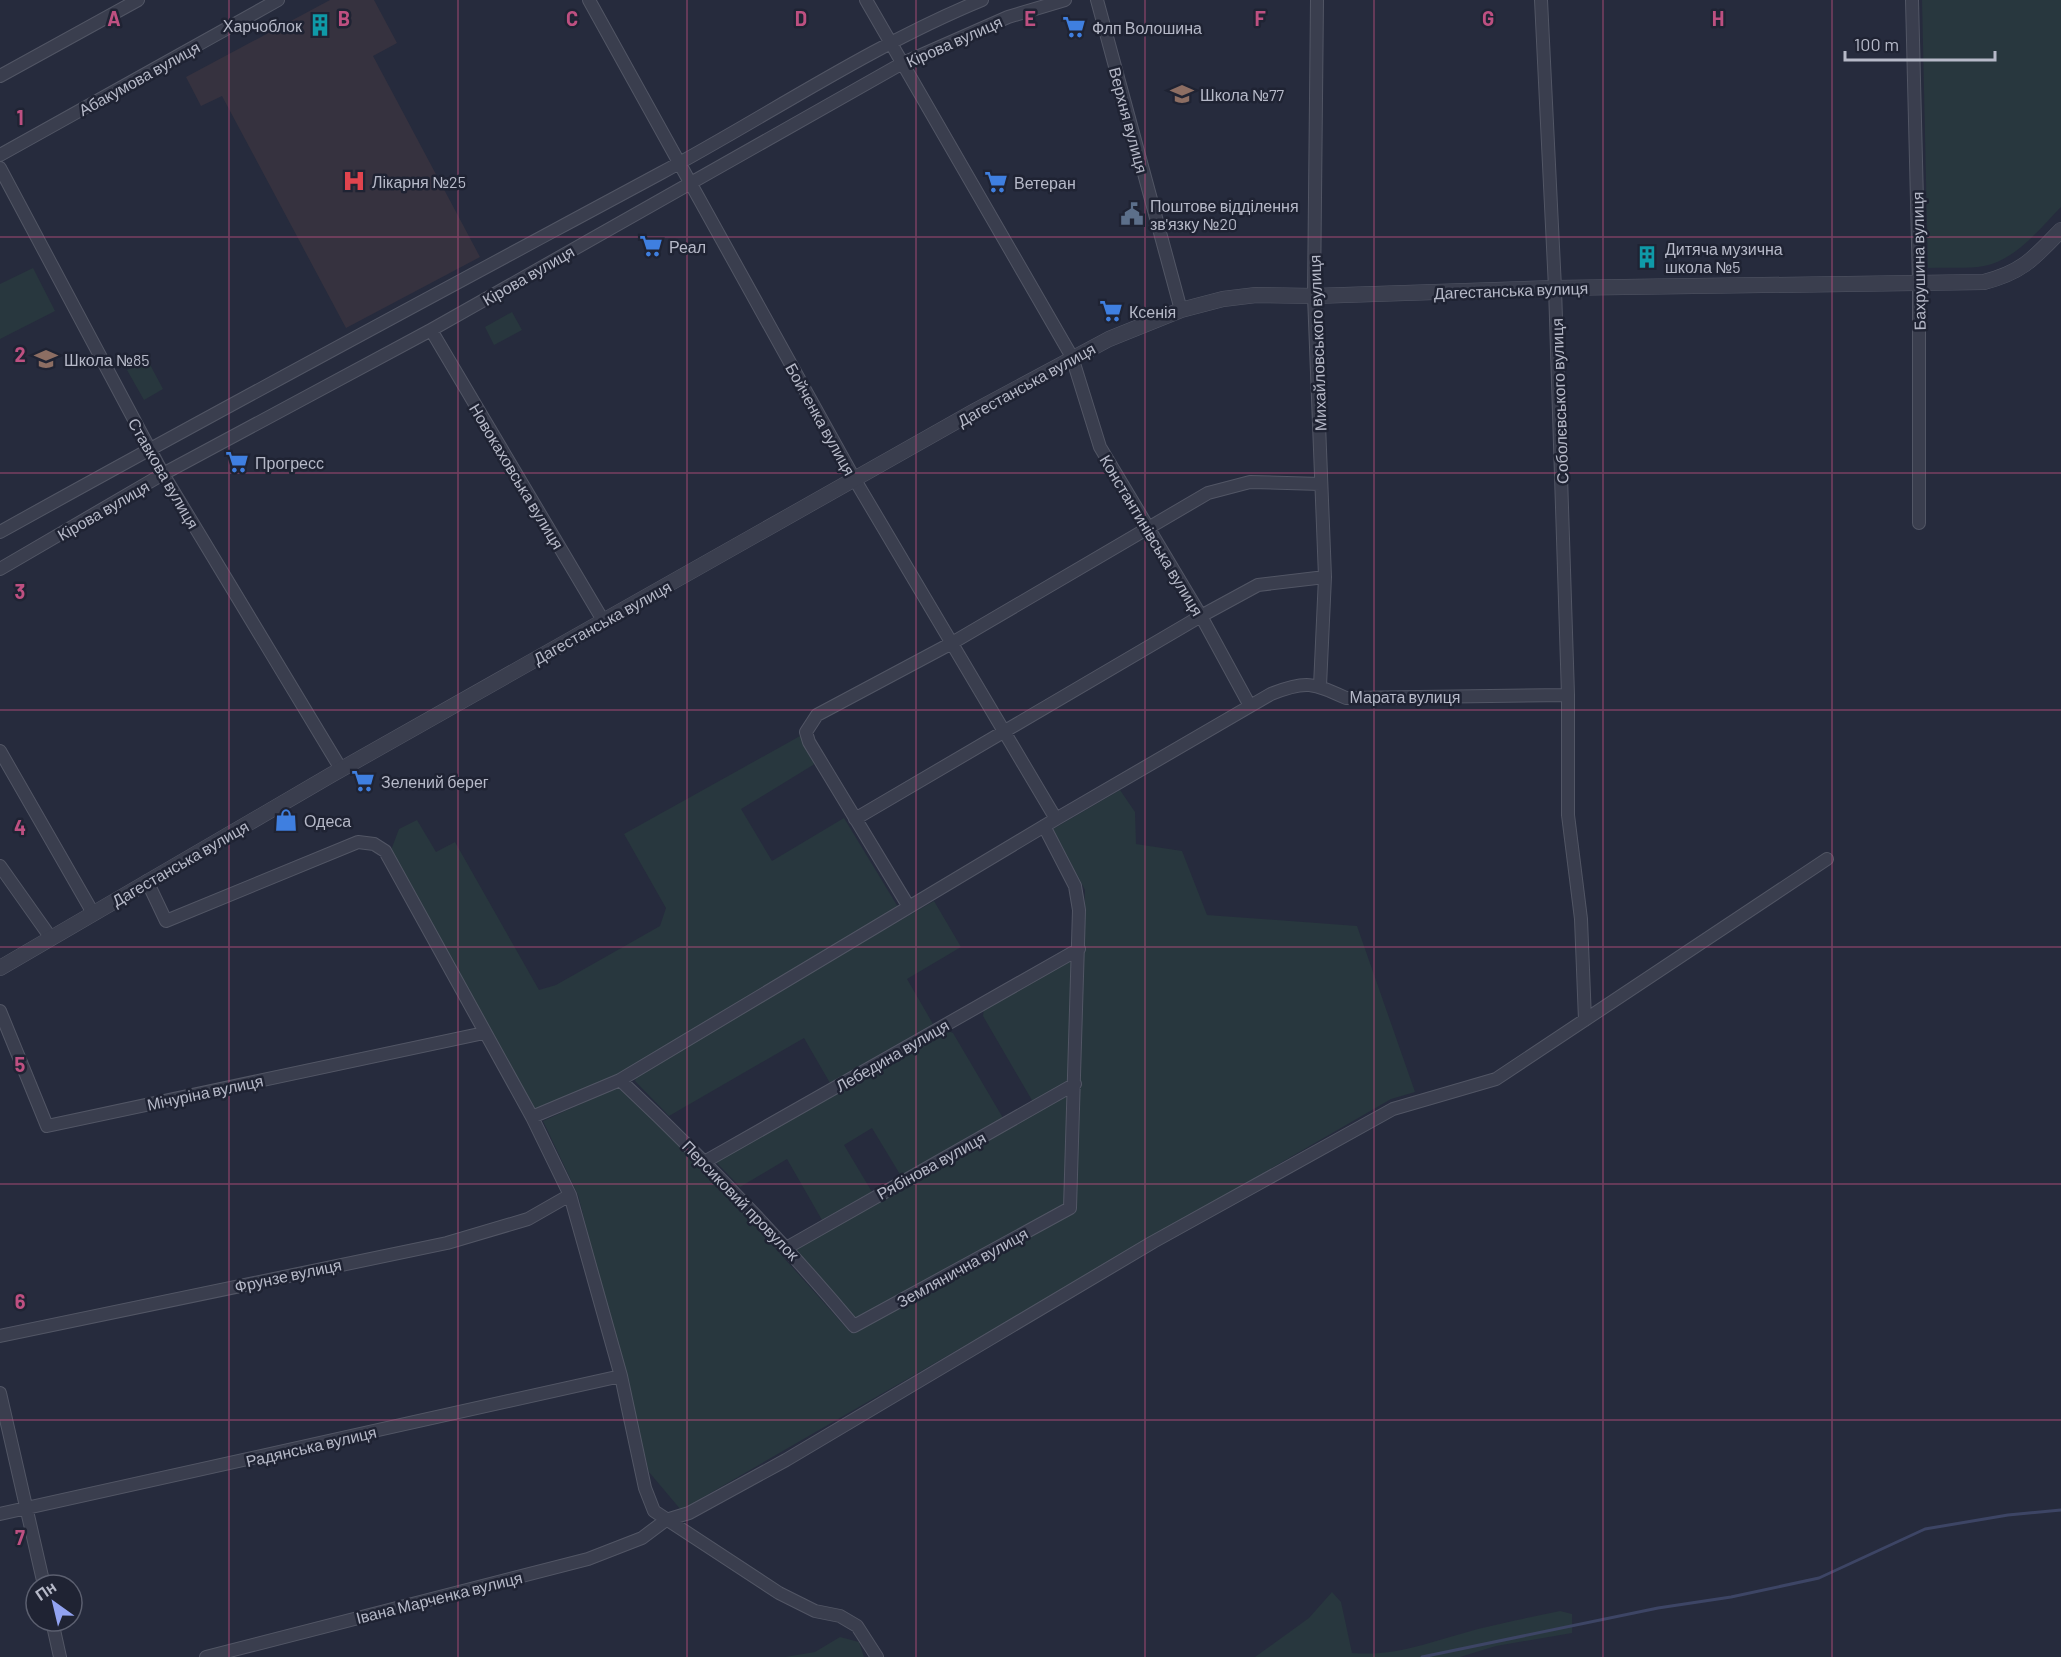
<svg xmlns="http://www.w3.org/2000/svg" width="2061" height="1657" viewBox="0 0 2061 1657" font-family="Barlow,sans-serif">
	<rect width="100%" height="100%" fill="#262b3d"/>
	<path fill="#36323f" d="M330 0H374L397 43 373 56 480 257 346 328 222 96 201 106 186 77Z"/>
	<path fill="#28373e" d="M1922 0H2061V207C2040 228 2016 260 1984 266 1967 269 1946 267 1928 268Z
		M33 268 55 311 0 339V284Z
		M512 312 522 330 494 345 485 327Z
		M147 359 163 389 144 400 127 370Z
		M800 736 815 762 813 765 741 809 772 861 844 818 898 907 622 1074 535 1112 390 853 399 829 417 820 436 852 455 842 539 990 556 985 660 926 666 908 624 834Z
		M1120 790 1135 812 1136 844 1182 851 1207 915 1357 926 1415 1092 1391 1099 681 1510 649 1472 578 1195 543 1121 618 1087 701 1165 851 1333 1074 1213 1085 890 1053 829Z
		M934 901 961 947 907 979 933 1024 830 1083 804 1038 669 1116 635 1081 638 1072Z
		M1075 956 1074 1079 1033 1102 983 1016 984 1008Z
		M946 1030 953 1033 1003 1118 901 1176 872 1128 844 1145 872 1192 822 1220 787 1159 740 1187 715 1161Z
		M1073 1090 1067 1204 855 1321 793 1248Z
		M1332 1592 1341 1602 1352 1653C1397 1657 1436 1640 1478 1629 1505 1622 1533 1617 1560 1611L1572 1614V1633L1496 1646 1460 1657H1255L1309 1618Z
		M840 1637 859 1642 864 1657H785L815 1652Z"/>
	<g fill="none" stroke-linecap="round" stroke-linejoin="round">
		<path stroke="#3d4565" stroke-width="3" d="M1422 1657 1658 1608 1731 1597 1819 1578 1925 1529 2008 1515 2061 1510"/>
		<g stroke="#525665" stroke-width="14">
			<path id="minor" d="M866 0 1072 357 1100 447 1201 616 1250 706
				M1097 0 1181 310
				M1317 0 1314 296 1325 577 1320 686
				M1541 0 1555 288 1568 695V815L1581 919 1585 1020
				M1912 0 1919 282V523
				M0 76 138 0
				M0 155 278 0
				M0 168 163 474 341 769
				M431 330 604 622
				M0 532C219 410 440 292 661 173 767 116 870 46 982 0
				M0 569 163 474 431 330 901 64 1008 17 1065 0
				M0 751 93 913
				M855 819 1201 616 1258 585 1325 577
				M1056 819 1271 694C1306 680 1313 683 1346 698L1568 695
				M0 866 51 938
				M147 881 166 921 358 842 374 844 385 851 532 1117 570 1195 621 1376 645 1488 654 1511 779 1593 815 1611 840 1616 857 1626 877 1657
				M909 907 809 742 806 732 817 715 952 643 1208 493 1250 482 1321 484
				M0 1011 47 1126 484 1033
				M620 1080C703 1158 781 1239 854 1326L1070 1208 1079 910 1075 886 1044 826
				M532 1117 620 1080 1056 819 855 480 589 0
				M706 1161 1079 949
				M788 1247 1075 1084
				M0 1336 447 1243 528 1219 570 1195
				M0 1393 44 1585
				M0 1514 621 1376
				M52 1621 60 1657
				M206 1657 588 1559 642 1538 666 1520 689 1513 786 1460 1153 1242 1393 1109 1496 1079 1827 859"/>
		</g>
		<g stroke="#525665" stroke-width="16">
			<path id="tertiary" d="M0 968 331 775 973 412 1109 339 1181 310 1223 299 1256 295 1314 296 1555 288 1984 282C2023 272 2034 258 2061 230"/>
		</g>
		<use href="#minor" stroke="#3a3e4e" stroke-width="12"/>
		<use href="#tertiary" stroke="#3a3e4e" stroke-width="15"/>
	</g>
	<path fill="none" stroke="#be5081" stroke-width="1.5" stroke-opacity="0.55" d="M229 0V1657M458 0V1657M687 0V1657M916 0V1657M1145 0V1657M1374 0V1657M1603 0V1657M1832 0V1657M0 237H2061M0 473H2061M0 710H2061M0 947H2061M0 1184H2061M0 1420H2061"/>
	<defs>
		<g id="building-bare" transform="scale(1.8)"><path d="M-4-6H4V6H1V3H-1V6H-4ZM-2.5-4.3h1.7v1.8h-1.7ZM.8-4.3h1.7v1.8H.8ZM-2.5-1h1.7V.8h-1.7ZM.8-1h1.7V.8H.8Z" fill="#0f9aa8" stroke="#1f2333" stroke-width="2.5" paint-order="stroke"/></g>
		<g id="supermarket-bare" transform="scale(1.8)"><path d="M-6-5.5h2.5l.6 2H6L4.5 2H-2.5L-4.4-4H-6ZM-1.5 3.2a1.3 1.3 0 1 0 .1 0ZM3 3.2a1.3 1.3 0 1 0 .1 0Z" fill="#3f7fe0" stroke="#1f2333" stroke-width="2.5" paint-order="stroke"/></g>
		<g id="school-bare" transform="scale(1.8)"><path d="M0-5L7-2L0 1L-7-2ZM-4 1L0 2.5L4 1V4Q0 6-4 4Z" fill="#8d6e63" stroke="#1f2333" stroke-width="2.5" paint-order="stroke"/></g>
		<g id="hospital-bare" transform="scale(1.8)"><path d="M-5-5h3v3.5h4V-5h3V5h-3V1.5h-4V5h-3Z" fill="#e0444e" stroke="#1f2333" stroke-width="2.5" paint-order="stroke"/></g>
		<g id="civic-bare" transform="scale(1.8)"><path d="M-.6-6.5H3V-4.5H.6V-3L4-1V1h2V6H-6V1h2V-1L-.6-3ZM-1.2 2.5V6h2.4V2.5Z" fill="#5c6f8a" stroke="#1f2333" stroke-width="2.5" paint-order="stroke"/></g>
		<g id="shop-bare" transform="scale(1.8)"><path d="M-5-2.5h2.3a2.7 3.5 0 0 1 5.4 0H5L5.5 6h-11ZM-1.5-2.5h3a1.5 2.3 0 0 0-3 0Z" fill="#3f7fe0" stroke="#1f2333" stroke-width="2.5" paint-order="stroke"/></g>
	</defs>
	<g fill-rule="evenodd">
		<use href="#building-bare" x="320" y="25"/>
		<use href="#supermarket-bare" x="1074" y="27"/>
		<use href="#school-bare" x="1182" y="94"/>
		<use href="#hospital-bare" x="354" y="181"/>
		<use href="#supermarket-bare" x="996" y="182"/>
		<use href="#civic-bare" x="1132" y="214"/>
		<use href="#supermarket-bare" x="651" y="246"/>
		<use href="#building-bare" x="1647" y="257"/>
		<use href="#supermarket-bare" x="1111" y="311"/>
		<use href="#school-bare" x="46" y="359"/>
		<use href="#supermarket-bare" x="237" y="462"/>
		<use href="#supermarket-bare" x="363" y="781"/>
		<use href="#shop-bare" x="286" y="820"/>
	</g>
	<g text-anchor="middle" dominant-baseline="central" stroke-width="5" stroke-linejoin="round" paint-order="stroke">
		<g font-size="16" fill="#b6b9c8" stroke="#1f2333" text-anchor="start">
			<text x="302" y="25" text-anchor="end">Харчоблок</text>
			<text x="1092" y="27">Флп Волошина</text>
			<text x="1200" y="94">Школа №77</text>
			<text x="372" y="181">Лікарня №25</text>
			<text x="1014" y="182">Ветеран</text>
			<text x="1150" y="205">Поштове відділення<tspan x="1150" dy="18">зв'язку №20</tspan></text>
			<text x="669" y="246">Реал</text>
			<text x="1665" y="248">Дитяча музична<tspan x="1665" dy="18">школа №5</tspan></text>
			<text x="1129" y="311">Ксенія</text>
			<text x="64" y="359">Школа №85</text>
			<text x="255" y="462">Прогресс</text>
			<text x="381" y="781">Зелений берег</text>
			<text x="304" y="820">Одеса</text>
		</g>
		<g font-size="16" fill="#b6b9c8" stroke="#1f2333">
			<text transform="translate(954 41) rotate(-24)">Кірова вулиця</text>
			<text transform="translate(139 78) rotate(-29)">Абакумова вулиця</text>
			<text transform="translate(1129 120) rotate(75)">Верхня вулиця</text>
			<text transform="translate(1918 261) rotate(-91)">Бахрушина вулиця</text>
			<text transform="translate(528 275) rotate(-30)">Кірова вулиця</text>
			<text transform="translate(1511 290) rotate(-2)">Дагестанська вулиця</text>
			<text transform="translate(1317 343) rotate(-92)">Михайловського вулиця</text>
			<text transform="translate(1026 384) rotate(-29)">Дагестанська вулиця</text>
			<text transform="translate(1559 401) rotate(-92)">Соболєвського вулиця</text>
			<text transform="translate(821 419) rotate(61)">Бойченка вулиця</text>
			<text transform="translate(164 473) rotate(60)">Ставкова вулиця</text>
			<text transform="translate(517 476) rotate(59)">Новокаховська вулиця</text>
			<text transform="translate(103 510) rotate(-30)">Кірова вулиця</text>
			<text transform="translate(1152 535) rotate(59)">Константинівська вулиця</text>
			<text transform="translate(602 622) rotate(-29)">Дагестанська вулиця</text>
			<text x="1405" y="696">Марата вулиця</text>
			<text transform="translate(180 863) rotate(-30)">Дагестанська вулиця</text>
			<text transform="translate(892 1055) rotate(-30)">Лебедина вулиця</text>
			<text transform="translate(205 1092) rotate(-12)">Мічуріна вулиця</text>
			<text transform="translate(931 1165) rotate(-29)">Рябінова вулиця</text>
			<text transform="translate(741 1200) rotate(46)">Персиковий провулок</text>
			<text transform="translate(962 1267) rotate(-29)">Землянична вулиця</text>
			<text transform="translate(288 1275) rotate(-12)">Фрунзе вулиця</text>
			<text transform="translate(311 1446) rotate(-13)">Радянська вулиця</text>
			<text transform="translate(439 1597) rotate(-14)">Івана Марченка вулиця</text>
		</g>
	</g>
	<g font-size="20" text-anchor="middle" font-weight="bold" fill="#be5081" stroke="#1f2333" stroke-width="5" stroke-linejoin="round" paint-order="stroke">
		<text x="114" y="26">A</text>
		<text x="344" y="26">B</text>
		<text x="572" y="26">C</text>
		<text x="801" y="26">D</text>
		<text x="1030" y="26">E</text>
		<text x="1260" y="26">F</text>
		<text x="1488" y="26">G</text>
		<text x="1718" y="26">H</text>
		<text x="20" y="125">1</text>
		<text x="20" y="362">2</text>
		<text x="20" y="599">3</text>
		<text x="20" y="835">4</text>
		<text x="20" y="1072">5</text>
		<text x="20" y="1309">6</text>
		<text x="20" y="1545">7</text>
	</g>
	<g transform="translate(54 1603) rotate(326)"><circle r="28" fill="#1f2333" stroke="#5b5f6f" stroke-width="1.5"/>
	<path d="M0-4.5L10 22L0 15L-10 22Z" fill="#92a3f1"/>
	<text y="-9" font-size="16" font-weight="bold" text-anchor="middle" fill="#b6b9c8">Пн</text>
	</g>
	<path d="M1845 51v9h150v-9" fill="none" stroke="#b6b9c8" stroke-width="3"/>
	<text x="1854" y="51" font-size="18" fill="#b6b9c8" stroke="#1f2333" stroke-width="4.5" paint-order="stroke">100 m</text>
</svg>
